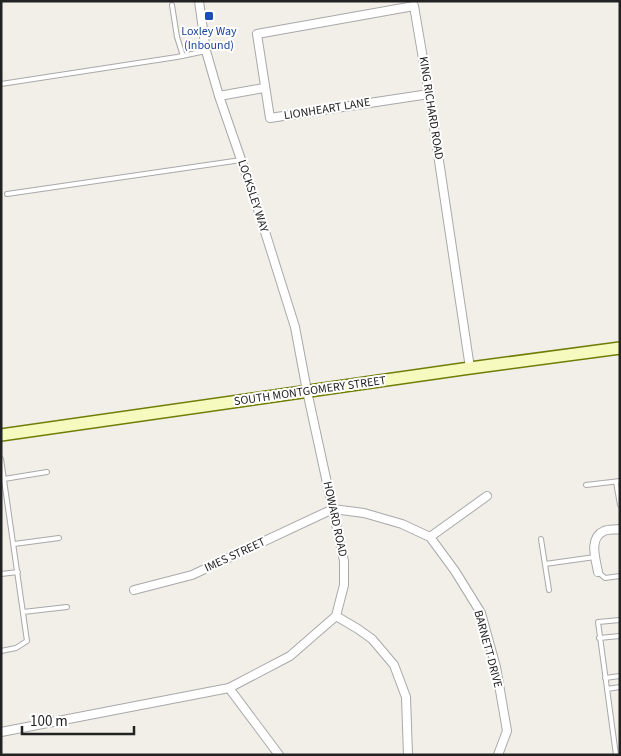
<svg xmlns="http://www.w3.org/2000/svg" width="621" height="756" viewBox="0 0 621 756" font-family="'Source Sans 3',sans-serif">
	<rect width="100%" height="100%" fill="#f2efe9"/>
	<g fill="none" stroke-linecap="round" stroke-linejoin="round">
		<g stroke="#a9a9a9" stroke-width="6">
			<path id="lane" d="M172 5 177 37 183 56
				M1 84 177 57 206 51
				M7 194 241 160
				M1 459 27 641 16 648 1 651
				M4 479 47 472
				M616 482 620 505
				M586 485 620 481
				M541 539 549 590
				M14 544 59 538
				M545 564 595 557
				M598 572 605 578 620 576
				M1 574 18 572
				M23 612 67 607
				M599 638 620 636
				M605 678 620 676
				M607 689 620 687
				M616 755 598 622 620 620"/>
		</g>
		<g stroke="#a9a9a9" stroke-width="10">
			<path id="street" d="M429 94 270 118 257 34 414 6 429 94 470 368
				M219 96 264 88
				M430 537 487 496
				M598 572C596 560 588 538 604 531 608 529 615 530 620 529
				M134 590 192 575 333 509 364 513 402 524 430 537 455 571 481 613 496 667 507 731 498 755
				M336 616 358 629 372 639 394 665 406 697 408 755
				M229 688 279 755
				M1 732 229 688 290 656 336 616 344 585V561L307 391 295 327 255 200 219 96 206 51 199 1"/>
		</g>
		<g stroke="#707d05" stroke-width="14">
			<path id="secondary" d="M1 435 470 368 620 348"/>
		</g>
		<use href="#lane" stroke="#fff" stroke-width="4"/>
		<use href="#street" stroke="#fff" stroke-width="8"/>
		<use href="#secondary" stroke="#f7fabf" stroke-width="11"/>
	</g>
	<rect fill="#1a4fb4" stroke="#fff" stroke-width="2" x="204" y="11" width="10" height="10" rx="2.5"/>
	<g text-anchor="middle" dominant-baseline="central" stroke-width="4" stroke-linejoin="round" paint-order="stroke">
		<g font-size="12" fill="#164399" stroke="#fff">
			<text x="209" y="31">Loxley Way<tspan x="209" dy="14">(Inbound)</tspan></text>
		</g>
		<g font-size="12" fill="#222" stroke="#fff">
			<text transform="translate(431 108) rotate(81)">KING RICHARD ROAD</text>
			<text transform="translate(327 109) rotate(-9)">LIONHEART LANE</text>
			<text transform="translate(253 196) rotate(72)">LOCKSLEY WAY</text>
			<text transform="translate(310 391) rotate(-8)">SOUTH MONTGOMERY STREET</text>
			<text transform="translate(335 519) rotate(78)">HOWARD ROAD</text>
			<text transform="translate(235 555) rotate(-25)">IMES STREET</text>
			<text transform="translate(488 649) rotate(75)">BARNETT DRIVE</text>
		</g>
	</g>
	<rect width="621" height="756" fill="none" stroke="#222222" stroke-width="5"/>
	<path d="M22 726v8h112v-8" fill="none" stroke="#222222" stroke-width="2.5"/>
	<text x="30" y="726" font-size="15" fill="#222222" stroke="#ffffff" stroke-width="4" paint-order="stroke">100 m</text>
</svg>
